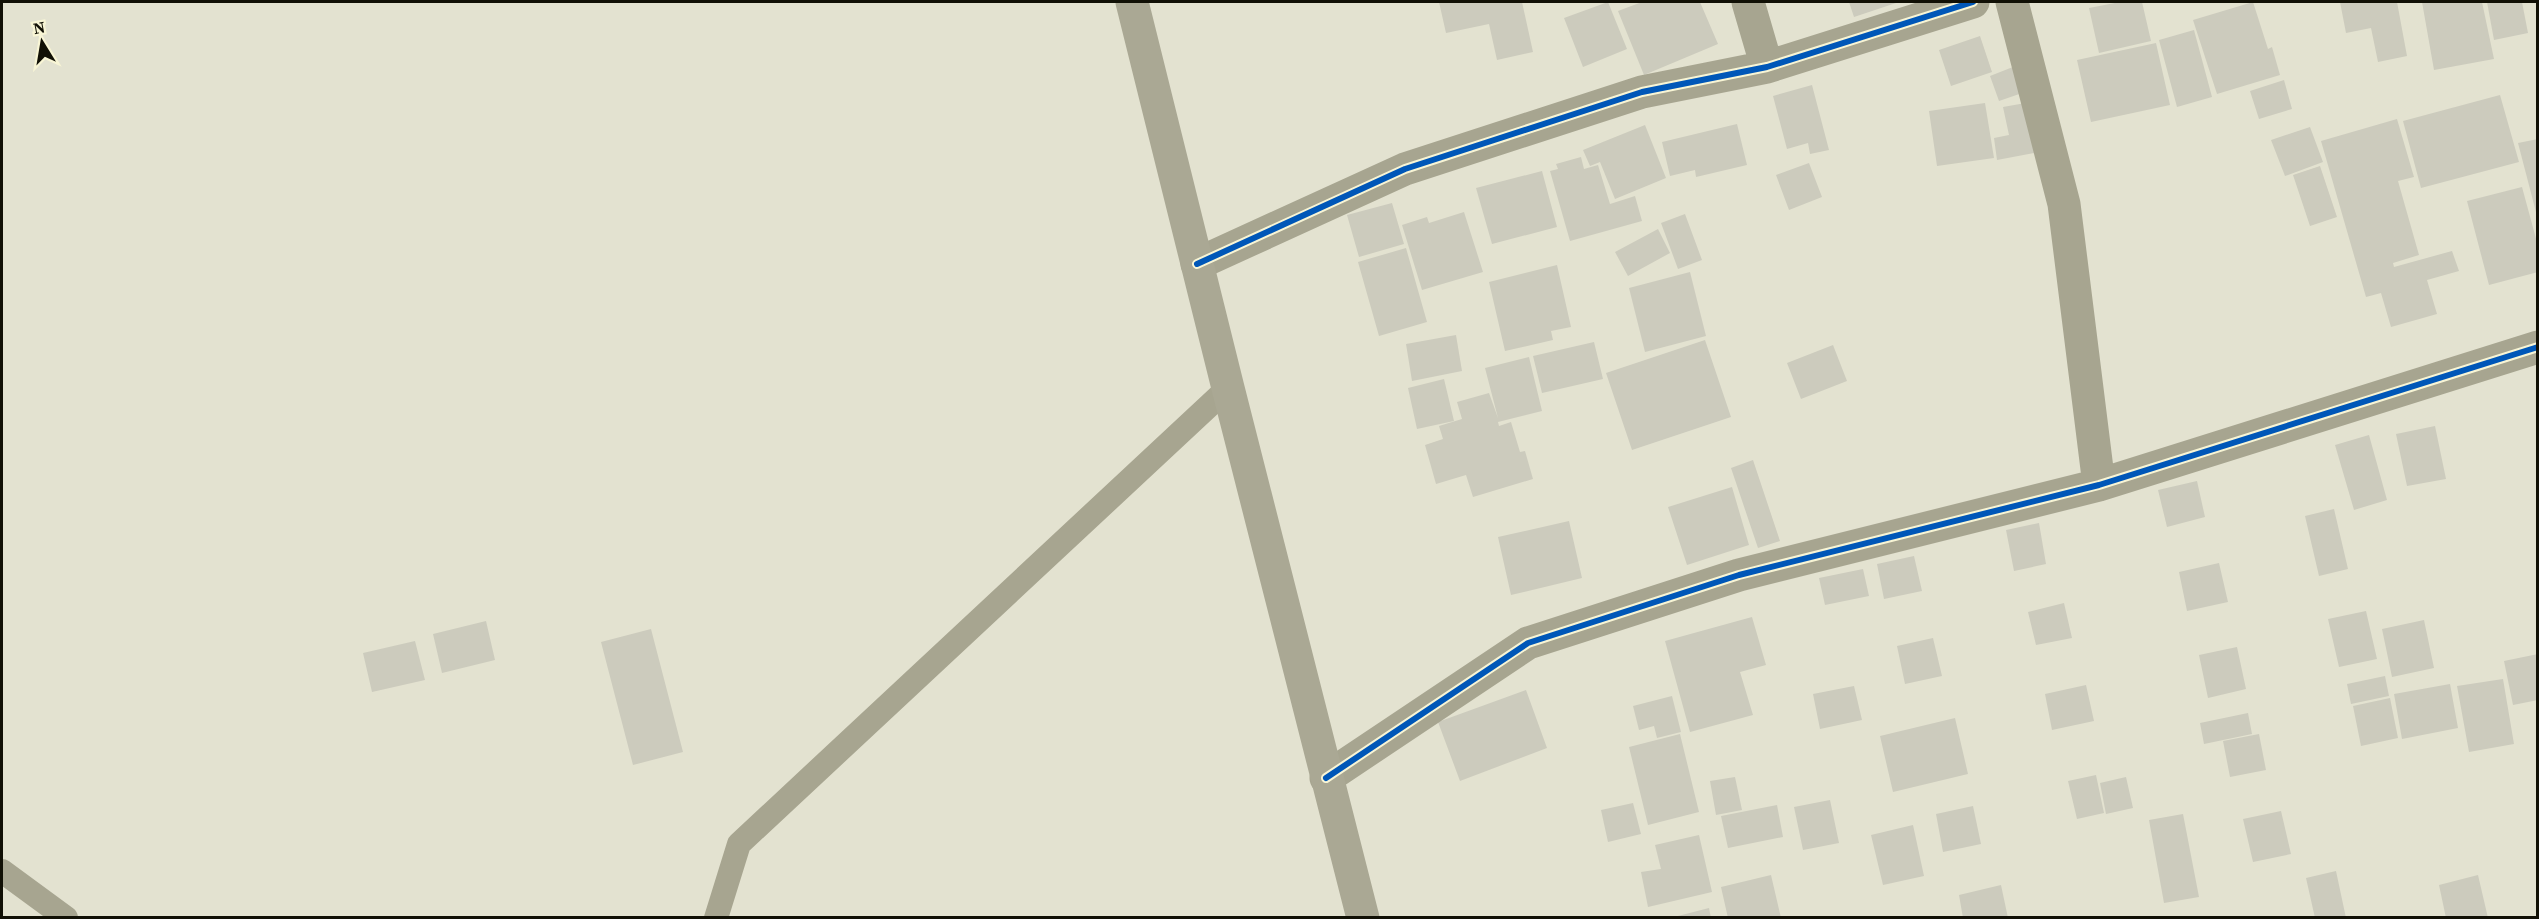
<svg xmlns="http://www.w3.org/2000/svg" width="2539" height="919" viewBox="0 0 2539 919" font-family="'Source Serif 4',serif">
	<rect width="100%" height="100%" fill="#e3e2d0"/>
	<path fill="#cccbbd" d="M1439 2H1522L1533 52 1497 60 1489 24 1446 33Z
		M1608 2 1627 49 1583 67 1564 18Z
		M1642 2H1700L1718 44 1644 75 1618 11Z
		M1849 2H1899L1854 17Z
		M2120 2H2142L2151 41 2099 53 2089 8Z
		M2253 2 2268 49 2272 47 2280 75 2217 94 2193 20Z
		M2340 2H2397L2407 56 2378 62 2371 28 2346 33Z
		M2422 2H2482L2494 59 2434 70Z
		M2487 2H2522L2528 33 2494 40Z
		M2194 30 2212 97 2177 107 2159 40Z
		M1980 36 1992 72 1951 86 1939 50Z
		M2156 43 2170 105 2091 122 2077 60Z
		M2018 65 2028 91 1999 101 1990 76Z
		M2284 80 2292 109 2259 119 2250 91Z
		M1812 85 1829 150 1810 154 1808 143 1787 149 1773 96Z
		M2500 95 2519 162 2421 188 2403 121Z
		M2037 101 2045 151 1997 160 1994 138 2009 135 2003 107Z
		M1985 103 1994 158 1937 166 1929 111Z
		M2397 119 2414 177 2398 181 2419 255 2393 263 2394 267 2452 251 2459 271 2427 280 2437 314 2391 327 2381 293 2366 297 2321 141Z
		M1737 124 1747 165 1696 177 1695 170 1670 176 1662 142Z
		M1645 125 1666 178 1615 199 1600 162 1590 166 1583 150Z
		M2310 127 2323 162 2285 176 2271 140Z
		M2538 139V216H2537L2518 143Z
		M1581 157 1584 169 1598 165 1610 204 1635 196 1642 221 1570 241 1550 171 1558 169 1556 164Z
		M1809 163 1822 197 1789 210 1776 175Z
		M2320 166 2337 217 2310 226 2293 175Z
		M1542 171 1557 227 1492 244 1476 188Z
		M2522 187 2538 246V272L2489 285 2467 201Z
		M1392 203 1404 244 1359 257 1347 215Z
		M1464 212 1483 272 1422 290 1402 225 1427 217 1429 223Z
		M1685 214 1702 260 1678 269 1661 223Z
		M1658 229 1670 253 1628 276 1615 252Z
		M1406 248 1427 322 1379 336 1358 262Z
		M1557 265 1571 327 1551 331 1553 340 1505 351 1489 282Z
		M1690 272 1706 336 1645 352 1629 288Z
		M1456 335 1462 371 1412 381 1406 344Z
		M1705 340 1731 417 1632 450 1606 373Z
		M1594 342 1603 379 1542 393 1533 356Z
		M1833 345 1847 381 1801 399 1787 363Z
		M1529 357 1542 411 1498 422 1499 426 1511 422 1520 452 1525 451 1533 479 1473 497 1466 475 1436 484 1425 445 1443 439 1439 426 1462 419 1457 402 1489 393 1498 418 1485 368Z
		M1444 379 1454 421 1417 429 1408 388Z
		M2435 426 2446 479 2407 486 2396 434Z
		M2369 435 2387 500 2354 510 2335 445Z
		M1753 460 1780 541 1758 548 1731 468Z
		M2197 481 2205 517 2167 527 2158 490Z
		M1732 487 1749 545 1687 565 1668 507Z
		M2334 509 2348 569 2319 576 2305 516Z
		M1569 521 1582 578 1511 595 1498 537Z
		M2039 523 2046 564 2014 571 2006 530Z
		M1914 556 1922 591 1884 599 1877 564Z
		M2219 563 2228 602 2187 611 2179 572Z
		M1863 569 1869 596 1825 605 1819 578Z
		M2064 603 2072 638 2036 645 2028 612Z
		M2366 611 2377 659 2339 667 2328 619Z
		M1752 617 1766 665 1740 672 1753 715 1690 732 1665 641Z
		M2424 620 2434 668 2392 677 2382 629Z
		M486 621 495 660 442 673 433 634Z
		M651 629 683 752 633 765 601 642Z
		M1933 638 1942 676 1905 684 1897 646Z
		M415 641 425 680 372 692 363 653Z
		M2237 647 2246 689 2208 698 2199 655Z
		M2538 654V700L2513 705 2504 661Z
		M2385 676 2389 696 2351 704 2347 684Z
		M2503 679 2514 744 2469 752 2457 686Z
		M2450 684 2458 728 2402 739 2394 694Z
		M2086 685 2094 721 2052 730 2045 694Z
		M1854 686 1862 720 1820 729 1813 694Z
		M1526 690 1547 748 1460 781 1438 722Z
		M1672 696 1681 732 1657 738 1654 726 1639 730 1633 706Z
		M2390 698 2398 738 2361 746 2353 706Z
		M2248 713 2252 734 2204 744 2200 723Z
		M1955 718 1968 774 1893 792 1880 736Z
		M1680 734 1699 812 1648 825 1629 747Z
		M2259 734 2266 770 2230 777 2223 741Z
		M2096 775 2104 813 2077 819 2068 781Z
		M1735 777 1742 810 1716 815 1710 781Z
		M2126 777 2133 808 2106 814 2100 783Z
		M1830 800 1839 843 1803 850 1794 807Z
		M1633 803 1641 834 1608 842 1601 810Z
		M1777 805 1783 837 1728 848 1721 816Z
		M1973 806 1981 844 1943 852 1936 814Z
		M2281 811 2291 854 2253 862 2243 819Z
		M2183 814 2199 897 2164 903 2149 820Z
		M1913 825 1924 876 1883 885 1871 835Z
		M1699 835 1712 892 1648 907 1641 872 1661 869 1655 845Z
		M2336 871 2346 918H2315L2306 878Z
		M1771 875 1781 918H1728L1721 887Z
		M2478 875 2488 918H2446L2439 885Z
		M2001 885 2008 918H1963L1959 895Z
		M1709 908 1711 918H1674V917Z"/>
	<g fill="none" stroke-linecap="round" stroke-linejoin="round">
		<path stroke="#a7a590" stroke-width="24" d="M2 871 66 918
			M716 918 739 844 1228 388"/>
		<path stroke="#a7a590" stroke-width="33" d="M1748 2 1767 67
			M2012 2 2064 204 2099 485
			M1197 264 1405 169 1642 92 1767 67 1973 2
			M1326 778 1528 643 1739 575 2099 485 2538 347"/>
		<path stroke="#aaa894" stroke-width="33" d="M1132 2 1228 388 1363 918"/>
		<g stroke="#f8f5d5" stroke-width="10">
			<path id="cycleway" d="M1197 264 1405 169 1642 92 1767 67 1973 2
				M1326 778 1528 643 1739 575 2099 485 2538 347"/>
		</g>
		<use href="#cycleway" stroke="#0057b8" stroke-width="6"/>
	</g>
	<rect width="2539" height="919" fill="none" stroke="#111005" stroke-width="6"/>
	<g transform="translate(42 42) rotate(349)" stroke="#f8f5d5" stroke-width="4.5" paint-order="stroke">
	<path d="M0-4.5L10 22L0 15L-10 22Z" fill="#111005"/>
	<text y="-9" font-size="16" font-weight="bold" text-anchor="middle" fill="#111005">N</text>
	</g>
</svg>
